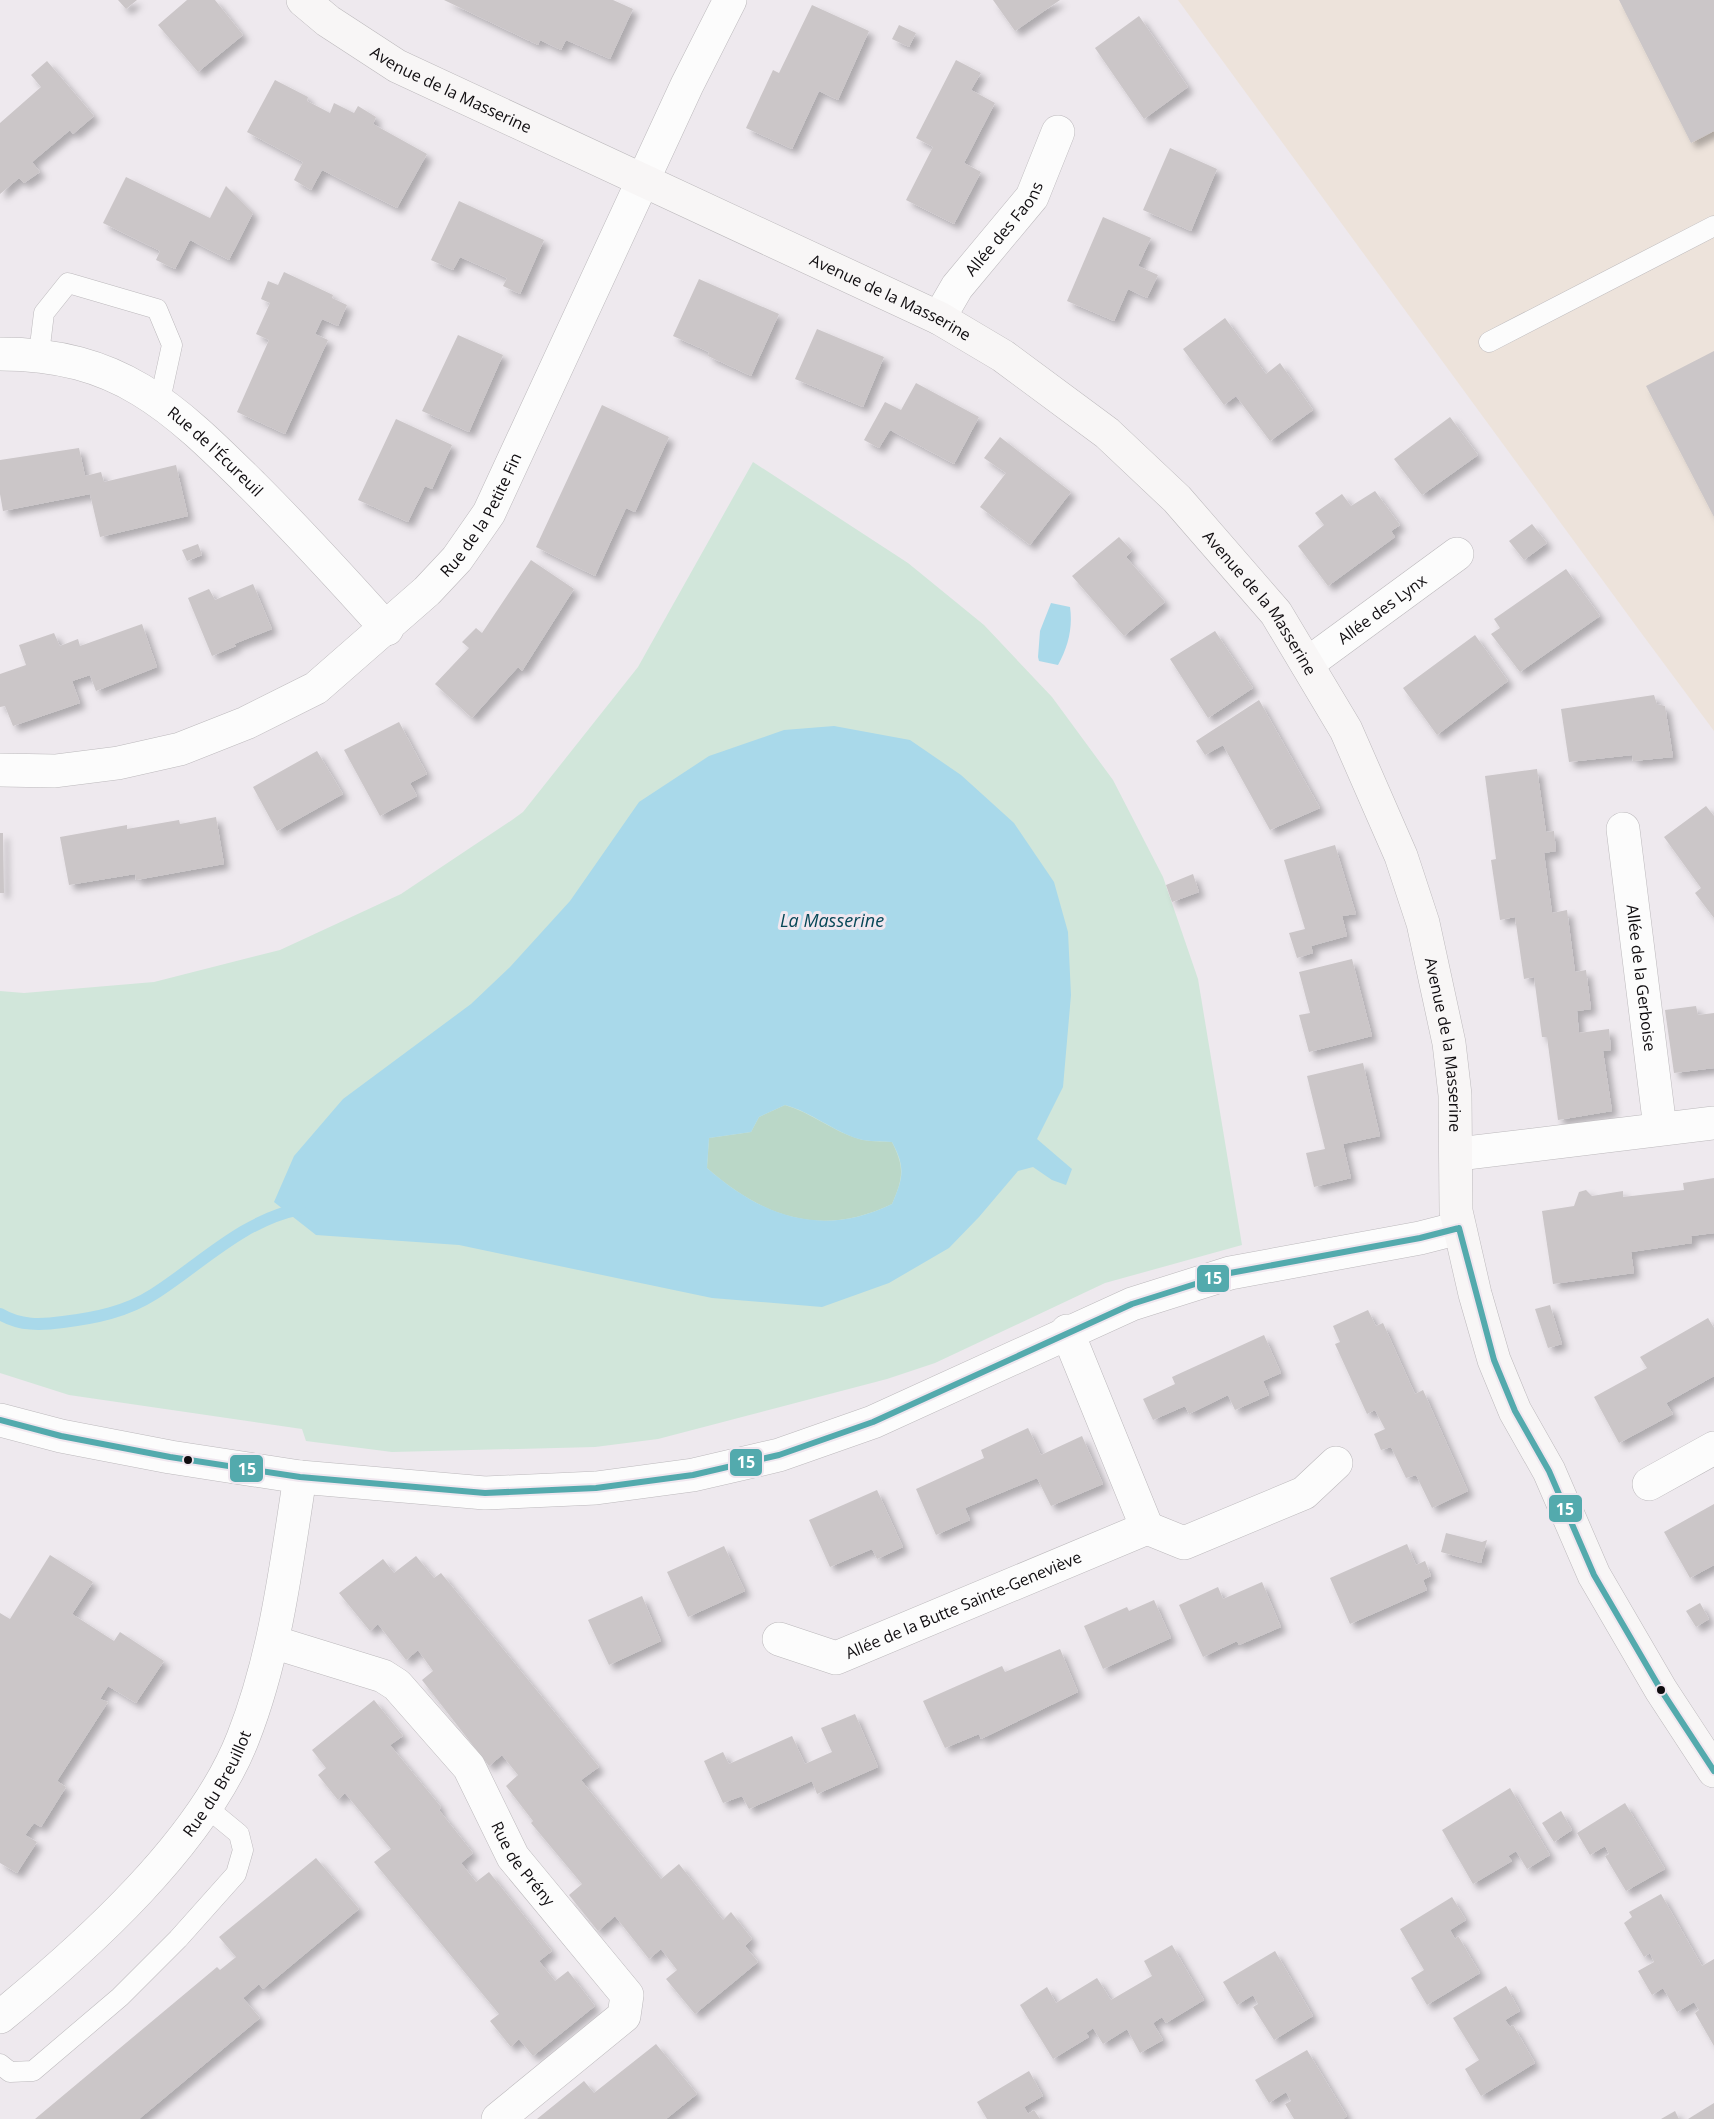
<svg xmlns="http://www.w3.org/2000/svg" width="1714" height="2119" viewBox="0 0 1714 2119" font-family="'Open Sans',sans-serif">
	<defs>
		<filter id="shadow"><feDropShadow dx="5.5" dy="5.5" stdDeviation="3" flood-color="#0004"/></filter>
	</defs>
	<rect width="100%" height="100%" fill="#eee9ee"/>
	<path fill="#ede3db" d="M1178 0H1714V731L1639 630Z"/>
	<path fill="#d1e6da" d="M753 462 908 563 984 625 1052 697 1113 780 1163 877 1198 979 1242 1245 1105 1283 935 1363 887 1379 658 1439 595 1447 392 1452 306 1441 302 1429 69 1395 0 1373V991L24 993 154 982 280 950 401 894 512 820 523 812 638 667Z"/>
	<path fill="#bad7c7" d="M785 1105C812 1113 832 1131 859 1139 869 1142 882 1141 892 1142 905 1168 903 1178 892 1204 821 1238 763 1217 707 1168L709 1138 751 1132 759 1117Z"/>
	<path fill="#a9d9ea" fill-rule="evenodd" d="M1051 603 1070 607C1073 628 1068 647 1058 665L1039 661 1038 657 1040 631Z
		M834 726 910 740 961 775 1014 823 1054 882 1068 932 1071 995 1063 1087 1037 1139 1072 1169 1066 1185 1052 1180 1033 1167 1018 1171 979 1217 949 1248 889 1283 822 1307 712 1298 459 1245 316 1235 274 1202 294 1156 343 1099 471 1004 510 967 570 901 639 802 709 756 784 730ZM785 1105C812 1112 832 1131 859 1139 869 1142 882 1141 892 1142 906 1168 903 1178 892 1204 822 1238 763 1217 707 1168L709 1138 751 1132 759 1117Z"/>
	<g fill="none" stroke-linecap="round" stroke-linejoin="round">
		<path stroke="#a9d9ea" stroke-width="12" d="M0 1314C20 1326 41 1325 63 1322 95 1318 126 1312 154 1294 201 1264 243 1220 300 1209"/>
	</g>
	<path fill="#cbc6c8" filter="url(#shadow)" d="M118 0H137L126 9Z
		M187 0H215L243 35 198 72 158 25Z
		M444 0H613L633 9 610 59 566 40 561 50 540 40 538 45Z
		M993 0H1060L1015 31Z
		M1619 0H1714V131L1691 143Z
		M812 5 869 31 838 100 819 91 792 149 746 128 773 70 779 73Z
		M1139 16 1188 87 1144 119 1095 48Z
		M899 25 916 33 909 47 892 39Z
		M956 60 981 73 971 90 995 103 964 163 981 172 954 224 906 200 933 147 916 138Z
		M47 61 94 116 73 134 70 130 32 162 40 172 24 183 19 178 0 194V123L41 87 31 75Z
		M275 80 308 97 307 101 330 113 334 103 354 113 358 106 376 117 373 124 427 154 397 208 322 170 311 190 294 180 303 162 247 132Z
		M1170 148 1217 169 1191 231 1143 210Z
		M126 177 210 218 226 186 253 213 229 260 190 240 175 269 156 260 160 251 103 223Z
		M459 201 544 240 520 294 503 286 507 278 460 257 453 270 431 260Z
		M1103 217 1151 238 1138 266 1158 275 1147 298 1128 289 1114 321 1067 301Z
		M284 272 333 295 332 298 347 305 338 326 322 319 315 334 328 340 285 434 237 412 269 340 256 334 270 303 261 299 268 281 278 285Z
		M699 279 779 314 751 376 708 356 709 352 673 336Z
		M1225 318 1266 374 1280 363 1313 410 1270 441 1236 396 1224 405 1183 349Z
		M817 329 884 357 863 407 795 379Z
		M458 335 503 355 469 432 422 411Z
		M1714 351V517L1646 386Z
		M916 383 979 417 954 464 890 430 879 448 864 440 885 402 901 410Z
		M602 405 669 437 635 512 626 508 595 576 536 547Z
		M1450 417 1478 455 1422 495 1394 459Z
		M396 419 452 445 432 489 425 486 408 522 358 500Z
		M1000 437 1071 492 1030 545 980 507 1006 473 984 458Z
		M79 448 85 476 101 472 104 482 176 465 188 516 100 537 90 494 3 511 0 494V460Z
		M1375 491 1400 525 1391 531 1395 537 1328 586 1298 546 1324 525 1315 513 1342 494 1351 506Z
		M1532 524 1547 543 1524 560 1509 541Z
		M1119 537 1132 551 1126 557 1165 602 1124 636 1072 576Z
		M198 544 202 555 187 561 182 550Z
		M531 560 574 589 522 671 518 667 472 718 435 684 469 648 462 642 476 628 482 633Z
		M1566 569 1600 616 1520 672 1491 634 1500 628 1494 619Z
		M253 584 272 629 234 644 236 646 212 656 188 598 209 589 215 600Z
		M142 624 157 667 96 691 90 675 72 681 80 703 13 726 5 706 0 707V674L26 665 19 645 54 633 63 653 60 646 78 639 80 646Z
		M1215 631 1253 688 1208 718 1170 659Z
		M1475 635 1508 681 1437 735 1403 688Z
		M1654 695 1657 704 1665 706 1673 757 1633 761 1632 755 1569 762 1561 709Z
		M1259 700 1320 808 1270 830 1223 745 1205 755 1196 741Z
		M399 722 427 774 410 783 417 796 380 816 344 750Z
		M317 751 343 794 277 831 253 787Z
		M1537 769 1546 832 1554 831 1556 851 1544 853 1552 913 1567 910 1575 972 1586 970 1591 1009 1577 1011 1579 1033 1609 1029 1611 1050 1603 1051 1612 1111 1558 1120 1547 1037H1542L1534 977 1524 979 1515 917 1500 920 1491 860 1496 859 1485 776Z
		M1706 806 1714 816V918L1695 893 1701 888 1664 837Z
		M216 817 224 864 136 880 135 874 69 885 60 837 127 825V829L179 820 180 824Z
		M0 833H3L4 893H0Z
		M1335 845 1356 914 1342 916 1347 936 1311 946 1313 953 1297 958 1289 933 1305 929 1284 860Z
		M1193 874 1199 892 1172 902 1166 885Z
		M1352 959 1372 1036 1309 1052 1299 1015 1310 1013 1299 972Z
		M1696 1006 1698 1015 1714 1013V1068L1674 1073 1665 1010Z
		M1363 1063 1380 1136 1343 1144 1351 1178 1314 1187 1306 1153 1325 1149 1307 1076Z
		M1714 1178V1233L1691 1236 1692 1243 1631 1252 1634 1273 1553 1284 1542 1211 1574 1206 1579 1192 1586 1190 1592 1196 1623 1191V1197L1684 1190 1683 1183Z
		M1550 1305 1562 1344 1548 1348 1535 1309Z
		M1368 1310 1376 1326 1383 1323 1415 1394 1423 1390 1468 1491 1432 1508 1416 1475 1406 1478 1391 1447 1381 1450 1374 1434 1385 1429 1375 1410 1367 1414 1335 1344 1340 1342 1333 1326Z
		M1708 1318 1714 1328V1376L1666 1403 1673 1414 1619 1443 1594 1397 1647 1368 1640 1357Z
		M1264 1335 1281 1373 1263 1381 1269 1395 1235 1410 1228 1395 1189 1414 1185 1406 1153 1420 1143 1399 1175 1384 1172 1377Z
		M1028 1428 1041 1455 1082 1436 1103 1484 1051 1506 1037 1478 965 1508 970 1520 936 1535 916 1489 984 1458 981 1450Z
		M877 1490 903 1547 877 1559 872 1549 830 1567 809 1520Z
		M1714 1504V1565L1690 1578 1664 1532Z
		M1446 1533 1482 1542 1487 1540 1481 1563 1441 1552Z
		M1407 1544 1416 1565 1425 1561 1431 1576 1423 1580 1427 1590 1350 1624 1330 1578Z
		M724 1546 745 1591 688 1617 667 1572Z
		M50 1555 93 1582 72 1614 114 1641 120 1632 164 1661 136 1703 108 1686 100 1699 108 1702 57 1781 66 1787 41 1827 34 1823 25 1835 37 1842 17 1873 0 1863V1613L10 1619Z
		M416 1556 434 1578 441 1573 599 1767 581 1780 661 1879 679 1864 723 1920 731 1912 752 1939 745 1946 758 1962 695 2014 666 1979 677 1970 661 1949 649 1959 615 1916 598 1931 569 1895 582 1884 531 1823 533 1821 506 1786 518 1775 502 1755 489 1766 422 1680 433 1671 418 1650 406 1660 378 1624 370 1631 339 1593 383 1559 394 1573Z
		M1262 1582 1281 1627 1239 1645 1237 1641 1203 1657 1179 1605 1218 1587 1223 1599Z
		M642 1596 661 1641 609 1665 588 1620Z
		M1154 1600 1171 1638 1103 1669 1084 1626 1127 1607 1129 1611Z
		M1700 1603 1709 1619 1696 1627 1686 1611Z
		M1060 1649 1078 1692 981 1739 979 1734 945 1748 923 1701 1002 1666 1005 1672Z
		M374 1700 403 1736 390 1745 441 1807 439 1810 473 1853 461 1863 476 1882 489 1872 552 1951 539 1961 555 1981 568 1971 595 2006 533 2056 519 2039 511 2047 490 2021 499 2014 374 1862 391 1849 345 1793 338 1800 318 1775 326 1768 312 1750Z
		M855 1714 878 1767 817 1794 812 1781 749 1809 742 1796 723 1803 704 1761 723 1752 729 1764 792 1736 805 1764 832 1752 821 1728Z
		M1510 1788 1550 1855 1527 1869 1516 1851 1508 1856 1512 1861 1473 1884 1442 1830Z
		M1625 1803 1665 1869 1626 1891 1605 1856 1609 1854 1605 1846 1590 1855 1577 1833Z
		M1561 1811 1572 1830 1554 1842 1542 1823Z
		M316 1858 359 1909 263 1989 259 1984 243 1998 260 2018 139 2119H35L217 1967 220 1970 236 1957 219 1937Z
		M1661 1894 1702 1966 1714 1959V2046L1695 2013 1699 2010 1694 2002 1677 2012 1663 1988 1652 1995 1638 1971 1654 1962 1650 1953 1644 1957 1624 1923 1632 1917 1629 1912Z
		M1452 1897 1466 1920 1450 1930 1455 1939 1458 1936 1480 1973 1427 2005 1411 1978 1424 1970 1400 1929Z
		M1172 1945 1204 2000 1166 2023 1162 2017 1153 2023 1163 2040 1140 2053 1127 2029 1103 2044 1093 2028 1086 2033 1089 2037 1053 2059 1020 2005 1047 1987 1056 2003 1097 1978 1111 2000 1152 1976 1144 1961Z
		M1275 1951 1313 2016 1274 2040 1253 2007 1258 2004 1253 1995 1237 2005 1223 1982Z
		M1506 1986 1520 2011 1505 2020 1510 2027 1513 2025 1535 2063 1481 2096 1465 2069 1479 2060 1453 2018Z
		M656 2044 697 2094 666 2119H537L584 2081 594 2093Z
		M1307 2050 1347 2116 1343 2119H1294L1285 2104 1291 2101 1286 2092 1269 2103 1255 2080Z
		M1029 2071 1043 2096 1024 2107 1028 2114 1034 2110 1040 2119H987L977 2102Z
		M1714 2103V2119H1688Z
		M1675 2111 1679 2119H1661Z"/>
	<g fill="none" stroke-linecap="round" stroke-linejoin="round">
		<g stroke="#bcb9bc" stroke-width="21">
			<path id="lane" d="M1489 342 1714 226
				M39 354 44 313 68 283 157 309 172 345 160 400
				M0 2064 10 2072 33 2071 120 1997 178 1939 236 1874 243 1850 239 1834 205 1806"/>
		</g>
		<g stroke="#bcb9bc" stroke-width="34">
			<g id="street">
				<path id="s1" d="M939 318 957 287 1032 197 1058 132"/>
				<path id="s2" d="M0 354C120 354 173 407 253 486 299 532 343 580 387 629"/>
				<path id="s3" d="M1307 664 1457 554"/>
				<path id="s4" d="M0 770 55 771 118 763 180 749 246 723 316 688 427 591 457 559 489 513 687 85 730 0"/>
				<path id="s5" d="M1623 829 1660 1128"/>
				<path d="M1458 1154 1714 1123"/>
				<path d="M1067 1331 1147 1528"/>
				<path d="M0 1420 61 1436 170 1457 300 1477 485 1493 596 1488 693 1475 779 1455 873 1422 1132 1304 1230 1273 1420 1238 1459 1228"/>
				<path d="M1649 1484 1714 1448"/>
				<path id="s6" d="M779 1639 836 1658 1147 1528 1184 1543 1304 1493 1336 1463"/>
				<path id="s7" d="M273 1642 383 1676 397 1685 469 1767 513 1857 627 1995 624 2016 498 2119"/>
				<path id="s8" d="M0 2017C86 1947 202 1843 243 1738 276 1654 286 1566 300 1477"/>
			</g>
		</g>
		<g stroke="#bcb9bc" stroke-width="34">
			<g id="secondary">
				<path id="s9" d="M303 0 328 21 397 66 939 318 1003 356 1107 433 1177 499 1276 613 1346 730 1401 856 1423 923 1449 1043 1455 1095 1456 1211 1475 1294 1494 1360 1515 1411 1549 1471 1594 1575 1661 1690 1714 1771"/>
			</g>
		</g>
		<use href="#lane" stroke="#fcfcfc" stroke-width="20"/>
		<use href="#street" stroke="#fcfcfc" stroke-width="33"/>
		<use href="#secondary" stroke="#f8f6f6" stroke-width="33"/>
		<g stroke="#f0e7ef" stroke-width="10">
			<path id="bus-1" d="M1459 1228 1494 1360 1515 1411 1549 1471 1594 1575 1661 1690 1714 1771
				M0 1420 61 1436 170 1457 300 1477 485 1493 596 1488 693 1475 779 1455 873 1422 1132 1304 1230 1273 1420 1238 1459 1228"/>
		</g>
		<use href="#bus-1" stroke="#53aaad" stroke-width="6"/>
	</g>
	<g fill="#0f0c0f" stroke="#f0e7ef" stroke-width="2">
		<circle cx="188" cy="1460" r="5"/>
		<circle cx="1661" cy="1690" r="5"/>
	</g>
	<g text-anchor="middle" dominant-baseline="central" stroke-width="6" stroke-linejoin="round" paint-order="stroke">
		<g font-size="16" fill="#0f0c0f" stroke="#f0e7ef">
			<text stroke="none"><textPath href="#s9" startOffset="174">Avenue de la Masserine</textPath></text>
			<text stroke="none"><textPath href="#s1" startOffset="111">Allée des Faons</textPath></text>
			<text stroke="none"><textPath href="#s9" startOffset="660">Avenue de la Masserine</textPath></text>
			<text stroke="none"><textPath href="#s2" startOffset="244">Rue de l'Écureuil</textPath></text>
			<text stroke="none"><textPath href="#s4" startOffset="573">Rue de la Petite Fin</textPath></text>
			<text stroke="none"><textPath href="#s9" startOffset="1146">Avenue de la Masserine</textPath></text>
			<text stroke="none"><textPath href="#s3" startOffset="93">Allée des Lynx</textPath></text>
			<text stroke="none"><textPath href="#s5" startOffset="150">Allée de la Gerboise</textPath></text>
			<text stroke="none"><textPath href="#s9" startOffset="1632">Avenue de la Masserine</textPath></text>
			<text stroke="none"><textPath href="#s6" startOffset="198">Allée de la Butte Sainte-Geneviève</textPath></text>
			<text stroke="none"><textPath href="#s8" startOffset="321">Rue du Breuillot</textPath></text>
			<text stroke="none"><textPath href="#s7" startOffset="352">Rue de Prény</textPath></text>
		</g>
		<g font-size="18" font-style="italic" fill="#074757" stroke="#f0e7ef">
			<text x="832" y="920">La Masserine</text>
		</g>
	</g>
	<g stroke="#f0e7ef" stroke-width="2">
		<rect x="1196" y="1264" width="34" height="29" rx="6" fill="#53aaad"/>
		<rect x="729" y="1448" width="34" height="29" rx="6" fill="#53aaad"/>
		<rect x="229" y="1454" width="35" height="29" rx="6" fill="#53aaad"/>
		<rect x="1548" y="1494" width="35" height="29" rx="6" fill="#53aaad"/>
	</g>
	<g font-size="16" text-anchor="middle" font-weight="bold" fill="#fff">
		<text x="1213" y="1284">15</text>
		<text x="746" y="1468">15</text>
		<text x="247" y="1475">15</text>
		<text x="1565" y="1515">15</text>
	</g>
</svg>
